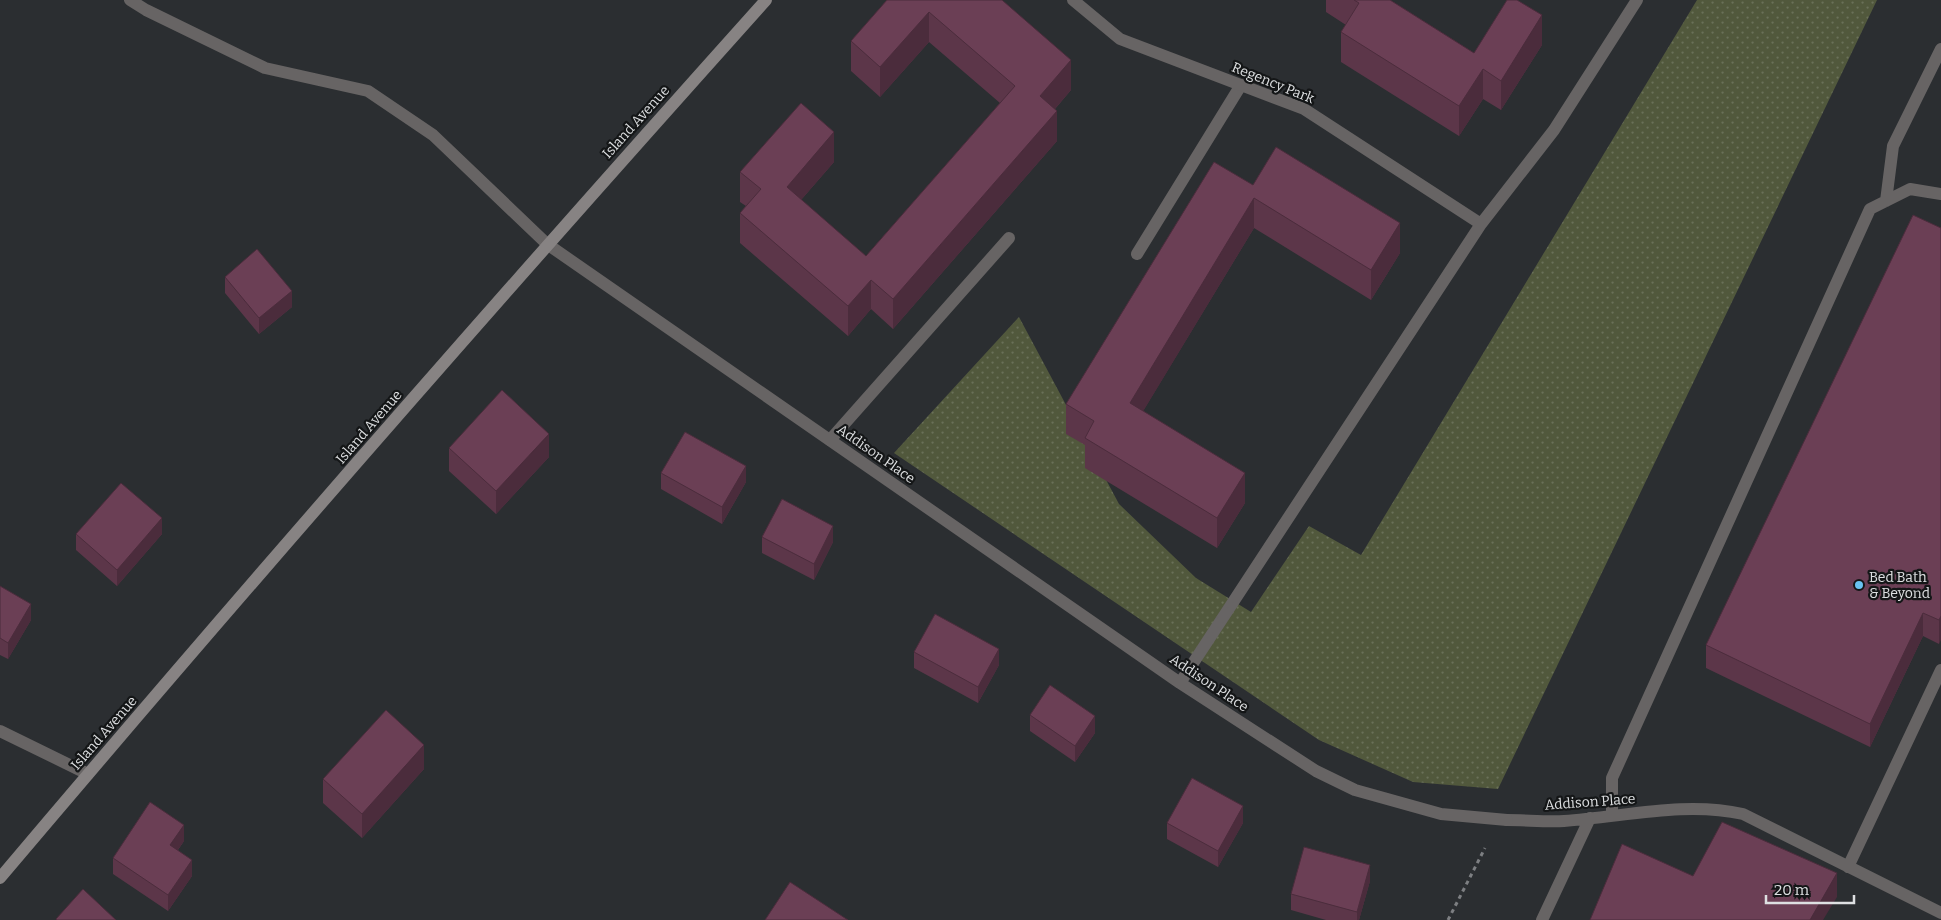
<svg xmlns="http://www.w3.org/2000/svg" width="1941" height="920" viewBox="0 0 1941 920" font-family="Bitter,serif">
	<defs>
		<pattern id="grass-dots" width="8" height="8" patternUnits="userSpaceOnUse" patternTransform="scale(1.25)"><rect width="8" height="8" fill="#51583c"/><path d="M2 2h.1M6 6h.1" fill="none" stroke="#6a7058" stroke-width="1.8" stroke-linecap="round"/></pattern>
	</defs>
	<rect width="100%" height="100%" fill="#2b2e31"/>
	<path fill="url(#grass-dots)" d="M1697 0H1877L1498 789 1413 782 1319 740 894 453 1019 317 1119 504 1196 578 1251 612 1309 526 1361 555Z"/>
	<g fill="none" stroke-linecap="round" stroke-linejoin="round">
		<path stroke="#7d7f82" stroke-width="3" stroke-dasharray="4 4" stroke-linecap="butt" d="M1448 920 1485 848"/>
		<path stroke="#676464" stroke-width="12" d="M130 0 146 10 265 68 368 91 433 135 547 244
			M1886 201 1893 146 1941 49
			M1137 254 1241 85
			M830 440 1009 238
			M1612 816V778L1870 209 1910 189 1941 194
			M1507 820C1526 820 1546 822 1564 821 1624 817 1684 801 1743 814L1941 913
			M1848 867 1941 670
			M1542 920 1590 818"/>
		<path stroke="#676464" stroke-width="12" d="M1073 0 1120 39 1304 109 1481 224
			M547 244 1180 683 1316 771 1355 790 1441 814 1507 820
			M1180 683 1481 224 1554 130 1637 0
			M0 731 88 774"/>
		<path stroke="#878383" stroke-width="12" d="M0 878C251 581 507 289 766 0"/>
	</g>
	<path fill="#5c3649" d="M887 0H1002L1071 90 1055 109 1057 141 893 329 871 309 848 336 740 243V213L746 206 740 202V172L834 162 801 200 866 256 1000 103 929 42 880 97 851 71V41Z
		M1326 0H1390L1474 53 1542 45 1501 110 1483 99 1459 136 1341 62V32L1346 25 1326 12Z
		M1253 185 1400 253 1371 300 1254 228 1143 411 1245 503 1217 548 1085 468V445L1066 434V404Z
		M1941 228 1939 644 1923 636 1870 747 1706 668V645Z
		M225 277 292 307 259 334 225 293Z
		M449 448 549 457 496 514 449 471Z
		M661 473 746 482 722 524 661 489Z
		M76 534H162L117 586 76 550Z
		M762 537 833 542 814 580 762 553Z
		M0 586 31 620 8 659 0 655Z
		M914 652 999 665 978 703 914 668Z
		M1030 715 1095 733 1075 762 1030 731Z
		M424 769 362 838 323 803V779Z
		M1167 823H1243L1218 867 1167 839Z
		M184 841 178 850 192 876 168 911 113 874V858Z
		M1370 881 1359 920H1326L1291 910V894Z"/>
	<path fill="#4b2c3c" d="M929 12V42L880 97V67Z
		M1542 15V45L1501 110V81Z
		M1071 60V90L1040 126V96Z
		M1483 69V99L1459 136V106Z
		M1057 111V141L893 329V299Z
		M834 132V162L787 216V187Z
		M1254 198V228L1130 433V403Z
		M1400 223V253L1371 300V270Z
		M871 280V309L848 336V306Z
		M292 291V307L259 334V318Z
		M549 434V457L496 514V491Z
		M746 466V482L722 524V507Z
		M1245 473V503L1217 548V518Z
		M162 518V534L117 586V570Z
		M833 526V542L814 580V564Z
		M31 604V620L8 659V643Z
		M1923 613V636L1870 747V724Z
		M1941 616V640L1939 644V620Z
		M999 649V665L978 703V687Z
		M1095 716V733L1075 762V746Z
		M424 745V769L362 838V814Z
		M1243 806V823L1218 867V851Z
		M184 825V841L170 861V845Z
		M192 860V876L168 911V895Z
		M1370 865V881L1359 920H1357V912Z
		M1837 873V897L1823 920H1810Z"/>
	<path fill="#6b3f55" stroke="#4b2c3c" d="M887 0H1002L1071 60 1040 96 1057 111 893 299 871 280 848 306 740 213 761 189 740 172 801 103 834 132 787 187 866 256 1015 86 929 12 880 67 851 41Z
		M1354 0H1390L1474 53 1507 0H1517L1542 15 1501 81 1483 69 1459 106 1341 32 1359 3Z
		M1276 147 1400 223 1371 270 1254 198 1130 403 1245 473 1217 518 1085 438 1094 421 1066 404 1214 162 1253 185Z
		M1913 215 1941 228V616L1939 620 1923 613 1870 724 1706 645Z
		M257 249 292 291 259 318 225 277Z
		M502 390 549 434 496 491 449 448Z
		M685 432 746 466 722 507 661 473Z
		M121 483 162 518 117 570 76 534Z
		M782 499 833 526 814 564 762 537Z
		M0 586 31 604 8 643 0 638Z
		M935 614 999 649 978 687 914 652Z
		M1050 685 1095 716 1075 746 1030 715Z
		M386 710 424 745 362 814 323 779Z
		M1192 778 1243 806 1218 851 1167 823Z
		M150 802 184 825 170 845 192 860 168 895 113 858Z
		M1722 822 1837 873 1810 920H1590L1622 844 1693 876Z
		M1304 847 1370 865 1357 912 1291 894Z
		M790 882 848 920H765Z
		M83 889 116 920H57L56 919Z"/>
	<circle fill="#69c3f1" stroke="#141617" stroke-width="2" cx="1859" cy="585" r="5"/>
	<g text-anchor="middle" dominant-baseline="central" stroke-width="4.5" stroke-linejoin="round" paint-order="stroke">
		<g font-size="14" fill="#dee0e2" stroke="#141617">
			<text transform="translate(1273 83) rotate(22)">Regency Park</text>
			<text transform="translate(636 122) rotate(-48)">Island Avenue</text>
			<text transform="translate(369 427) rotate(-49)">Island Avenue</text>
			<text transform="translate(876 454) rotate(35)">Addison Place</text>
			<text transform="translate(1209 683) rotate(34)">Addison Place</text>
			<text transform="translate(104 733) rotate(-49)">Island Avenue</text>
			<text transform="translate(1590 802) rotate(-4)">Addison Place</text>
		</g>
		<g font-size="14" fill="#dee0e2" stroke="#141617" text-anchor="start">
			<text x="1869" y="577">Bed Bath<tspan x="1869" dy="16">&amp; Beyond</tspan></text>
		</g>
	</g>
	<path d="M1766 895v8h88v-8" fill="none" stroke="#dee0e2" stroke-width="2.5"/>
	<text x="1774" y="895" font-size="15" fill="#dee0e2" stroke="#141617" stroke-width="4" paint-order="stroke">20 m</text>
</svg>
